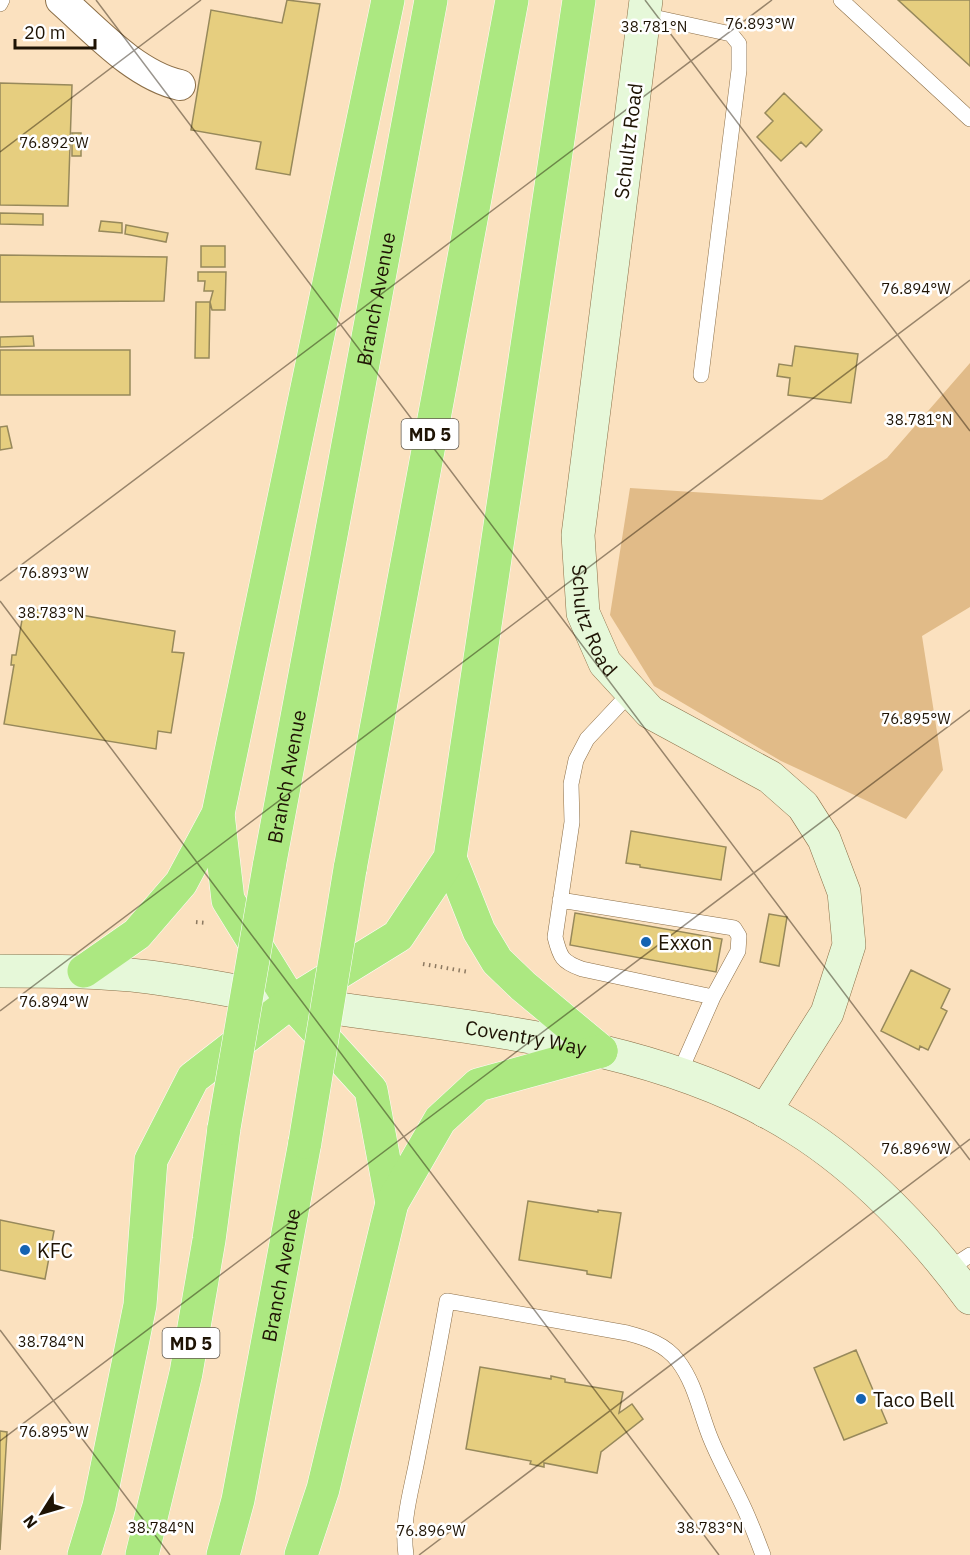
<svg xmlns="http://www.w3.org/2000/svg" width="970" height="1555" viewBox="0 0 970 1555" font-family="'IBM Plex Sans',sans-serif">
	<rect width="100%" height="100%" fill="#fbe1bf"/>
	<path fill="#e1bb88" d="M970 363V607L922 636 943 770 906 819 781 761 654 686 610 615 630 488 822 500 887 458Z"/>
	<path fill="#e6ce7f" stroke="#97895b" stroke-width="1.5" d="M287 0 320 4 290 175 256 169 261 142 191 130 211 10 282 23Z
		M898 0H970V66Z
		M0 83 72 85 68 206 0 205Z
		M784 93 822 130 806 147 801 142 781 161 757 137 773 121 765 113Z
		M72 133H81V156H72Z
		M0 213 43 214V225L0 224Z
		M101 221 122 223V233L99 231Z
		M126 225 168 233 166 242 125 234Z
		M201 246H225V267H201Z
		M0 255 167 257 164 301 0 302Z
		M198 272H226L225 310H212L210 302 213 291H204L205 281H198Z
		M196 302H210L209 358H195Z
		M33 336 34 346 0 347V337Z
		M795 346 858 354 851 403 788 395 790 378 777 376 779 364 792 366Z
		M0 350H130V395H0Z
		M7 426 12 448 0 450V427Z
		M24 608 63 614V612L175 631 172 652 184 653 171 733 158 731 156 749 4 724 14 665H11L12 655H16Z
		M631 831 726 847 721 880 640 867V865L626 863Z
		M575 913 722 939 716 972 570 945Z
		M769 914 787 917 779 966 760 962Z
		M911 970 950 989 941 1008 947 1011 928 1050 920 1046 919 1050 881 1031Z
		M528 1201 598 1212V1210L621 1213 611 1278 587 1274V1271L519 1260Z
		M0 1220 54 1231 45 1279 0 1270Z
		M856 1350 887 1423 844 1440 814 1368Z
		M480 1367 551 1379V1376L565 1379V1382L623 1392 619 1413 632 1404 643 1419 601 1452 597 1473 544 1463V1467L530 1464 531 1461 466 1449Z
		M0 1431 7 1432 0 1550Z"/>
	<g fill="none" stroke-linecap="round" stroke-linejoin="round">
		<g stroke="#8c6f48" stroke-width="16">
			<path id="lane" d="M841 0 970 119
				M0 4 2 0
				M644 15 731 34 739 44V70L701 375
				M631 692 587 739 576 760 571 784 572 822 555 937C560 957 562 962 582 969L713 997 679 1074
				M560 900 734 928 739 936 738 951 713 997
				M947 1270 970 1255
				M406 1555C401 1520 412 1489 418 1455 428 1404 438 1352 447 1301L627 1333C646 1338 665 1344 678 1361 695 1383 700 1412 710 1437 720 1462 733 1484 744 1508 751 1523 757 1539 763 1555"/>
		</g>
		<g stroke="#8c6f48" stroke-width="32">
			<path id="street" d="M61 0C95 30 135 75 180 85"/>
		</g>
		<g stroke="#8c6f48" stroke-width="34">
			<g id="secondary">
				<path id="s1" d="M646 0 578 535 583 613 605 663 650 712 770 777 803 806 824 839 844 892 849 945 827 1013 765 1111"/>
				<path id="s2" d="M0 971C50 971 99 971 149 977 211 985 272 999 333 1008 486 1030 662 1044 795 1128 861 1169 924 1235 970 1298"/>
			</g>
		</g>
		<g stroke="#fff" stroke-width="34">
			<g id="highway">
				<path d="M218 814 228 900 291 1002 371 1090 392 1203"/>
				<path d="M450 858 479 931 497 961 523 986 601 1051"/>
				<path id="s3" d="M269 867 431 0"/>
				<path d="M350 869 512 0"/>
				<path d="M84 971 137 934 181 883 218 814 388 0"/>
				<path d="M84 1555 99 1506 140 1305 151 1160 193 1078 291 1002 398 936 450 858 579 0"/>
				<path d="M142 1555 186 1373 209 1240 224 1128"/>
				<path id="s4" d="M223 1555 238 1500 305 1142"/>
				<path d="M301 1555 323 1489 392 1203 440 1120 478 1085 601 1051"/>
			</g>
		</g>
		<path stroke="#8c7961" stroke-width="4" stroke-dasharray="1.5 4.5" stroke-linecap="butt" d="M196 922 207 923
			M423 964 469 972"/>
		<use href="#lane" stroke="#fff" stroke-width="15"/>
		<use href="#street" stroke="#fff" stroke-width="30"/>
		<use href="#secondary" stroke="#e6f8d9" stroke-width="33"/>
		<use href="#highway" stroke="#ace881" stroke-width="33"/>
		<g stroke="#fff" stroke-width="34" stroke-linecap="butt">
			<path id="highway-bridge" d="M224 1128 269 867
				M305 1142 350 869"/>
		</g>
		<use href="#highway-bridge" stroke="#ace881" stroke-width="33"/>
	</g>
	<path fill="none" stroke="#1e1304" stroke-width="1.5" stroke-opacity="0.45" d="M96 0 970 1160M645 0 970 431M0 152 201 0M0 581 772 0M0 601 719 1555M0 1011 970 280M0 1330 170 1555M0 1441 970 710M419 1555 970 1139"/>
	<g fill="#1463b2" stroke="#fff" stroke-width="2">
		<circle cx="646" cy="942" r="6"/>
		<circle cx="25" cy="1250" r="6"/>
		<circle cx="861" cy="1399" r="6"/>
	</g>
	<g text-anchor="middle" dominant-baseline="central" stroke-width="5" stroke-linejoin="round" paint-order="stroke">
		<g fill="#fff" stroke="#625a4f" stroke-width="1.5">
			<rect x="401.5" y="419" width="57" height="30" rx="4.5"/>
			<rect x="162.5" y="1328" width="57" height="30" rx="4.5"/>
		</g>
		<g font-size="18" font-weight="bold" fill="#1e1304">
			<text x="430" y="434">MD 5</text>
			<text x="191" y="1343">MD 5</text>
		</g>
		<g font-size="20" fill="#1e1304" stroke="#fff">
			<text transform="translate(628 141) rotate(-83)">Schultz Road</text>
			<text stroke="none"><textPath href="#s3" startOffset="578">Branch Avenue</textPath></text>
			<text stroke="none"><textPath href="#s1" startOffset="627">Schultz Road</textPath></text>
			<text stroke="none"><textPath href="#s3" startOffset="92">Branch Avenue</textPath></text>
			<text stroke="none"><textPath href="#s2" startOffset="531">Coventry Way</textPath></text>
			<text stroke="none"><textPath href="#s4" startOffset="286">Branch Avenue</textPath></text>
		</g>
		<g font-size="20" fill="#1e1304" stroke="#fff" text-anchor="start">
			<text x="658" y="942">Exxon</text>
			<text x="37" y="1250">KFC</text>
			<text x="873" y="1399">Taco Bell</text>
		</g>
	</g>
	<g font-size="15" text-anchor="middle" fill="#1e1304" stroke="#fff" stroke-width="5" stroke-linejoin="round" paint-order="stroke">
		<text x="760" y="29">76.893°W</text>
		<text x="654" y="32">38.781°N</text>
		<text x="54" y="148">76.892°W</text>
		<text x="916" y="294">76.894°W</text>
		<text x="919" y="425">38.781°N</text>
		<text x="54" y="578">76.893°W</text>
		<text x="51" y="618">38.783°N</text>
		<text x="916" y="724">76.895°W</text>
		<text x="54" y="1007">76.894°W</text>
		<text x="916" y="1154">76.896°W</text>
		<text x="51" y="1347">38.784°N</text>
		<text x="54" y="1437">76.895°W</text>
		<text x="161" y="1533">38.784°N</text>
		<text x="710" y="1533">38.783°N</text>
		<text x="431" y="1536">76.896°W</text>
	</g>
	<g transform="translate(42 1513) rotate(233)" stroke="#ffffff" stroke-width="4.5" paint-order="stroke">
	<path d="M0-4.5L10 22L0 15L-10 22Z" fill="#1e1304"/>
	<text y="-9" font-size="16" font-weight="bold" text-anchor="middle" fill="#1e1304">N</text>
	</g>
	<path d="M15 39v9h80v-9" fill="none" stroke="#1e1304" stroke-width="3"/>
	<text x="24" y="39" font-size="18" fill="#1e1304" stroke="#ffffff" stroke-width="4.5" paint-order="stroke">20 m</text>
</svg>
